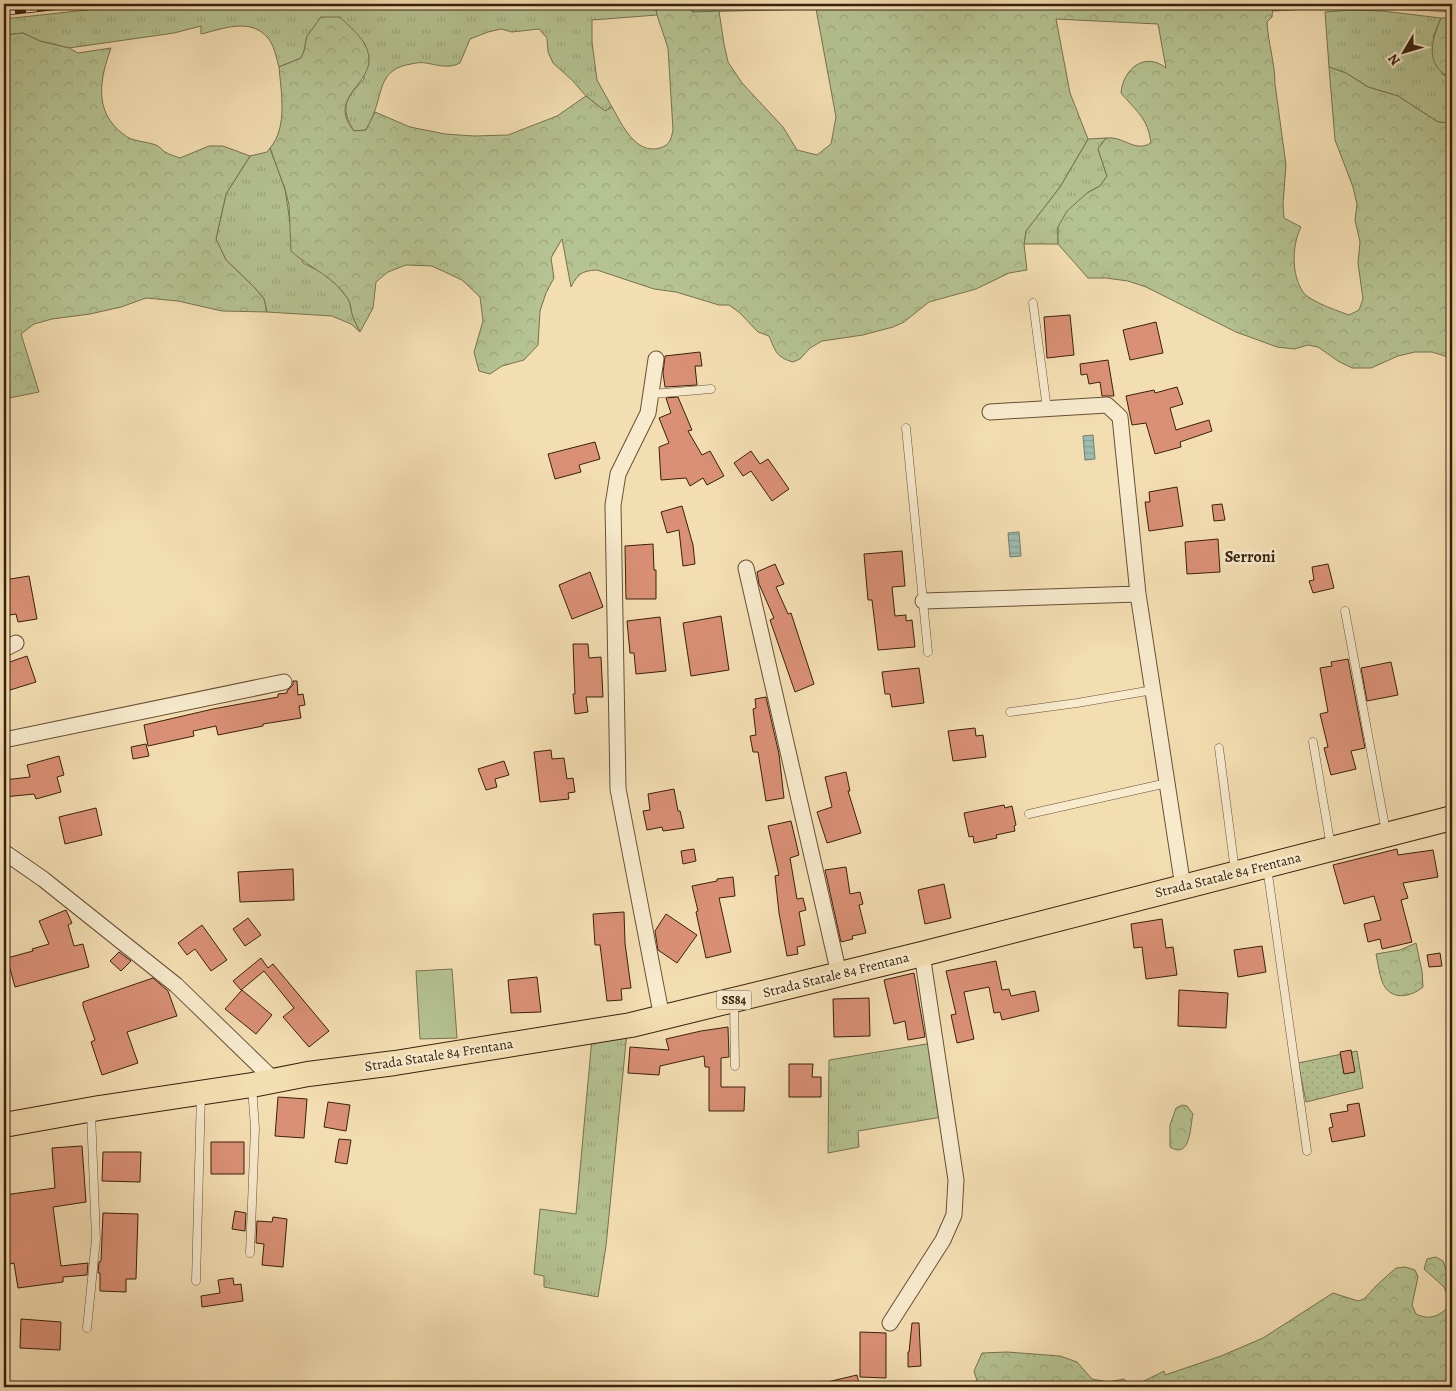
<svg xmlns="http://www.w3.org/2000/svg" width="1456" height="1391" viewBox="0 0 1456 1391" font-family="Alegreya,serif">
	<defs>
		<pattern id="grass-tufts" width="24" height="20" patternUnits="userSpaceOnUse" patternTransform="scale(1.25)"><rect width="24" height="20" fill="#b5c291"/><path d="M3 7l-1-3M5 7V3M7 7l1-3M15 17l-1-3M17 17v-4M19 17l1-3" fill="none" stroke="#9ca67c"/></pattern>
		<pattern id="forest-crowns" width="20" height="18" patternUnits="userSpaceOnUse" patternTransform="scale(1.25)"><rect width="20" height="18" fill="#b5c291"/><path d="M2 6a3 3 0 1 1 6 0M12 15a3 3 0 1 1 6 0" fill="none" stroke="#9ca67c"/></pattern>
		<pattern id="garden-dots" width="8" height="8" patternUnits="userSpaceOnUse" patternTransform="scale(1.25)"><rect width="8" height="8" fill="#b5c291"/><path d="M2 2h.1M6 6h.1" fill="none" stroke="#9ca67c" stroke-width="1.8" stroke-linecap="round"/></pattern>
		<pattern id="water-rules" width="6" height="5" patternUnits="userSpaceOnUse" patternTransform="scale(1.25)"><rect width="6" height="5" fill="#9bbcaf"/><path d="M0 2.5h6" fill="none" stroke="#86a195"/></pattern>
	</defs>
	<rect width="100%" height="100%" fill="#f3deb2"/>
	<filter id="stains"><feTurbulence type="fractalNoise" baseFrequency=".004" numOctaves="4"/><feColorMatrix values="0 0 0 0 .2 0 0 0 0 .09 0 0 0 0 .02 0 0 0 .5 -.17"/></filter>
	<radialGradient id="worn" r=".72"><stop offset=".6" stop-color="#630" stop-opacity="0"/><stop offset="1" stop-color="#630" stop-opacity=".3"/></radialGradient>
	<path fill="url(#grass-tufts)" stroke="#77724e" d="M142 4H655L657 15 592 20V42L597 80 612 107 605 111 586 96 572 80 553 63 548 52 547 38 539 29 512 32 501 29 488 32 470 39 460 63C448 69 438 65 426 63 421 62 416 63 411 64 380 69 383 89 374 113 372 119 369 124 366 130L354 131C339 107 346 98 364 79L365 44 340 17 307 36 304 51 301 58 279 67C276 57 274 45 268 38 250 17 223 29 201 34V26L174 33 69 48 40 41 23 33 4 35V19Z
		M693 4H819L816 9 692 12Z
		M1273 4H1452V12C1392 8 1333 7 1273 11Z
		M1351 10 1382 11 1441 18 1433 37 1442 74 1452 79V123L1438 122 1398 96 1368 87 1346 73 1329 67 1325 12Z
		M1106 138 1098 149 1107 176 1100 186 1087 193 1058 227V244H1024L1026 231 1060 187 1088 139Z
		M270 148 285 189 290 222 303 263 323 273 337 285 349 300 353 317 360 332 351 324 332 316 267 312 264 299 255 288 226 260 216 239 226 194 250 156 267 152Z
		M627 1032 606 1246 598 1297 544 1287V1276L534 1274 540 1209 576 1214 592 1038Z
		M932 1043 942 1117 858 1131 859 1147 828 1153 829 1060Z"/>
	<path fill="url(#forest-crowns)" stroke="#77724e" d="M655 4H693L692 12 719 11 724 44 728 62 742 83 783 127 797 150 817 155 831 144 836 117 816 9 819 4H1273L1272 17 1267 22C1268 43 1275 63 1275 84L1286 165 1283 204 1284 218 1301 227C1292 245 1291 274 1303 292 1309 301 1338 311 1349 315L1359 310 1363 299 1358 263 1360 242 1355 220 1357 204 1353 187 1335 140 1329 67 1346 73 1368 87 1398 96 1438 122 1452 123V352L1448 357 1432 352H1415L1398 356 1371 368H1352L1338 361 1318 347 1308 345 1294 349 1277 347 1236 332 1146 287 1128 281 1106 278H1088L1058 244V227L1067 211 1087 193 1100 186 1107 176 1098 149 1106 138C1125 136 1134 153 1151 143 1148 118 1136 111 1121 93 1123 69 1145 51 1166 68L1158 24 1056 19 1070 93 1088 139 1060 187 1026 231 1024 244 1027 270 1009 273 976 289 929 302 904 322 893 327 863 335 822 341 810 348 800 359 793 362C776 357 776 352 769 336L758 332 740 313 729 305H719L676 292 654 289 597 270C581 271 578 274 571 287L562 239 551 258 554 278 546 293 540 311 538 345 524 360 502 366 490 374 479 371 474 352 483 321 480 297 462 280 432 266 406 265 388 272 376 282 373 308 360 332C358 327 354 321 352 314 351 310 351 304 348 299 335 277 309 268 291 251L289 205 285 189 270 148C288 127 281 92 279 67L301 58 304 51 307 36 321 17H340C348 25 358 33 364 43 384 77 338 89 346 117 347 122 351 127 354 131L366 130 375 112 410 127 445 134 474 136 508 135 557 116 586 96 605 111 612 107C622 124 635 155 660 148 670 145 671 139 673 130L668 48 657 15Z
		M1441 18H1452V79C1424 65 1431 42 1441 18Z
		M23 33 40 41 69 48 78 53 111 48C100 79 93 111 123 134 132 142 145 141 156 145 160 147 162 150 165 152 170 155 175 156 180 158L209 146H223L250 156 226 194 216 239 226 260 255 288 264 299 267 312 222 311 178 301 146 298 121 307 90 314 52 319 34 324 21 334 39 392 4 399V35Z
		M1416 943 1422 971 1423 987C1410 998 1389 1001 1382 981 1379 973 1378 963 1376 954L1400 950Z
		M1182 1105 1187 1106 1193 1114C1190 1126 1191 1160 1170 1147V1125L1176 1108Z
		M1436 1257 1443 1261 1448 1276 1452 1278V1387H979L974 1371 982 1353 1007 1352 1060 1356 1077 1362 1092 1379 1108 1382 1124 1379 1132 1387 1164 1371 1165 1375 1221 1356 1263 1338 1333 1293 1358 1301 1364 1299 1377 1285 1396 1268 1405 1267 1415 1270 1418 1277 1412 1305 1416 1314C1431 1321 1440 1316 1451 1304L1444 1287 1424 1269 1427 1259Z"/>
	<path fill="url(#garden-dots)" stroke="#77724e" d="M1357 1051 1363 1088 1306 1102 1298 1063Z"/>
	<path fill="#b5c291" stroke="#77724e" d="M452 969 457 1038 420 1039 416 971Z"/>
	<path fill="url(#water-rules)" stroke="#747e6e" d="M1093 435 1095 459 1085 460 1083 436Z
		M1019 532 1021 556 1010 557 1008 533Z"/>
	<path fill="#da9075" stroke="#39210c" d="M1070 315 1074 355 1047 358 1044 317Z
		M1156 322 1163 353 1130 360 1123 330Z
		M700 352 702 366H695L697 385 665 387 663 373 665 356Z
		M1108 360 1114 396H1102L1100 382 1089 384 1087 374 1081 375 1080 364Z
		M1177 387 1183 404 1170 408 1176 430 1209 420 1212 431 1180 442 1181 447 1155 454 1146 423 1132 425 1126 396 1154 390 1155 393Z
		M678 397 692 430 688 431 702 455 710 451 724 476 707 485 703 478 690 486 686 478 661 480 659 447 669 443 659 418 671 413 666 398Z
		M595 442 600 459 579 465 581 472 555 479 548 454Z
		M751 451 760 464 768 459 789 489 772 501 751 471 743 476 734 463Z
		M1177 487 1183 526 1149 531 1145 502H1150L1149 492Z
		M1222 504 1225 520 1214 521 1212 505Z
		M682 506 693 545 695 564 683 566 679 530 667 533 661 512Z
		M1218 539 1220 572 1187 574 1185 542Z
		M653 544 654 570H656V599H626L625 546Z
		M902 551 905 586 892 587 895 616 906 615V621L912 620 915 647 878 650 872 600H868L864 554Z
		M775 564 784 584 776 587 788 614 791 613 814 684 795 692 770 620 774 618 759 584 757 572Z
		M1328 564 1334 588 1313 593 1309 581 1314 580 1312 567Z
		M590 572 603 607 572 619 559 585Z
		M29 576 37 619 18 622 16 614 4 616V580Z
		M721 616 729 670 691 676 683 623Z
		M660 617 666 671 636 674 634 653H630L627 621Z
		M573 644H588L589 658 601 657 603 697H586L588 712 575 714 573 694H575Z
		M27 656 36 682 10 690 4 670V664Z
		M1348 659 1365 748 1351 751 1356 769 1331 775 1324 748 1328 747 1320 714 1328 712 1320 668 1332 666 1331 662Z
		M1391 662 1398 695 1367 701 1361 668Z
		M919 668 924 703 892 707 890 694H885L882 672Z
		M293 681H297L298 695 303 694 305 705 299 706 301 718 263 724V726L218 735 216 726 193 731 194 736 148 746 144 725 213 709 278 697V694L287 693V691L293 685Z
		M766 697 779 754 784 798 766 801 758 752H753L750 736 756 735 753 709 756 708 755 699Z
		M975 728 976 736 983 735 986 757 953 761 948 731Z
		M146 744 149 756 133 759 131 747Z
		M551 750 552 759 564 758 567 779 573 778 575 792 568 793 569 799 540 802 534 752Z
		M59 756 64 775 57 777 61 792 36 799 34 794 4 797V780L30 777 27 765Z
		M504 761 509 775 495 779 497 787 486 790 478 769Z
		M846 772 850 791H848L861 833 827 843 817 812 832 807 825 777Z
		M674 789 678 811H680L681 815 684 828 663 831 662 827 647 830 643 811 650 810 648 794Z
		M1004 805 1005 808 1012 806 1016 825 1014 826 1015 831 996 835 997 838 974 843 973 836 969 837 964 813Z
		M96 808 102 835 65 844 59 817Z
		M791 821 799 855 790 858 797 899 803 898 806 910 799 912 805 945 797 947 798 954 787 956 779 913 775 876 779 875 768 826Z
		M694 849 696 861 683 864 681 851Z
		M1397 849 1398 855 1433 850 1438 877 1403 883 1408 898 1401 900 1412 942 1382 949 1380 939 1368 942 1364 924 1381 920 1374 896 1344 904 1333 865Z
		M846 867 850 894 860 892 863 904 859 905 866 933 852 936 853 939 841 942 825 870Z
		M293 869 294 900 240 902 238 872Z
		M733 877 735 896 719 898 731 952 706 958 696 912 698 911 692 886 717 881V879Z
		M944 884 951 918 925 924 918 890Z
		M66 910 72 923 68 925 74 946 83 944 89 967 15 987 7 958 33 951 32 949 49 944 39 921Z
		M624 912 625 943 631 988 621 989 622 1000 607 1001 600 945H595L593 914Z
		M666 914 697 935 677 963 658 950 655 931Z
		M248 918 261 935 245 946 233 929Z
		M1162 919 1166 948 1173 947 1177 975 1146 979 1142 947 1134 948 1131 924Z
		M202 925 227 960 211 971 195 949 187 955 178 943Z
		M1262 946 1266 972 1238 977 1234 950Z
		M119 952 131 961 121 971 110 961Z
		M1440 953 1442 966 1429 967 1427 955Z
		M261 958 268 968 273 964 329 1031 309 1047 283 1017 294 1008 264 971 241 990 233 981Z
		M996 961 1002 990 1009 989 1011 996 1035 991 1039 1011 1002 1020 1000 1012 994 1013 989 987 964 992 974 1039 957 1043 951 1015 956 1014 946 971Z
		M914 973 925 1037 908 1040 905 1021 894 1024 884 980Z
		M537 977 541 1012 511 1013 508 980Z
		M153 978 168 991 177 1016 127 1032 138 1063 102 1075 91 1042 95 1040 83 1006V1002Z
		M242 990 272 1015 256 1034 225 1009Z
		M1179 990 1228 993 1226 1028 1178 1026Z
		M869 998 870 1036 834 1037 833 999Z
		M728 1027 729 1057 721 1058V1087H745L744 1111H709V1067H705L704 1056 660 1066 659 1075 628 1073 630 1047 669 1050 666 1039 701 1031Z
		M1351 1050 1355 1072 1344 1074 1340 1052Z
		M789 1064H813L812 1077H821V1097H789Z
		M278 1097 307 1099 304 1138 275 1136Z
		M328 1102 350 1105 346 1131 324 1127Z
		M1359 1103 1365 1136 1332 1142 1329 1128 1333 1127 1330 1114 1348 1111 1347 1105Z
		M339 1139 351 1140 347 1164 335 1162Z
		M211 1142H244V1174H211Z
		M82 1146 86 1202 53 1207 61 1266 88 1263 87 1275 63 1277V1282L18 1288 14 1263 10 1264 6 1239 4 1240V1195L55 1188 52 1148Z
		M103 1152H141L140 1182 102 1181Z
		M235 1211 246 1213 245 1231 232 1229Z
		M103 1213 138 1214 136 1279H126V1292L100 1291V1273H98L99 1262 101 1261Z
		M273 1217 287 1219 283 1267 262 1265 264 1244 256 1243 257 1221 272 1222Z
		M233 1278 234 1285 241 1284 243 1301 202 1307 201 1296 220 1293 218 1280Z
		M21 1319 61 1322 60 1350 20 1348Z
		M912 1323H919L921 1366 908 1367V1352H909Z
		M860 1332 886 1333V1378L860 1377Z
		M857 1375 860 1387H823V1383Z"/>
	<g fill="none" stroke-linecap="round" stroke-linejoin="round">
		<g stroke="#685036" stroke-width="9">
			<path id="lane" d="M1033 303 1047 409
				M652 394 711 389
				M906 428 928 652
				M1345 611 1386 832
				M1010 712 1077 703 1153 690
				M1313 742 1331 847
				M1219 748 1235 871
				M1029 814 1167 783
				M1267 867 1307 1151
				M734 1003 735 1066
				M250 1253 255 1128 252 1087
				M196 1281 201 1094
				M87 1328 96 1239 91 1113"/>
		</g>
		<g stroke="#685036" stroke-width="17">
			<path id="street" d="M656 359 648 413 618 474 613 505 618 789 662 1018
				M990 412 1107 405 1120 417 1138 594 1183 887
				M746 568 839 974
				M923 601 1138 594
				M4 649 16 643
				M4 740 284 682
				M4 852 43 879 176 985 274 1080
				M890 1323 943 1240 954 1215 956 1180 922 954"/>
		</g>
		<g stroke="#39210c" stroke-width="26">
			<path id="primary" d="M4 1125 99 1108 252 1085 308 1074 395 1063 631 1025 922 954 1452 818"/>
		</g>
		<use href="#lane" stroke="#f7eacd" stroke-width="8"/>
		<use href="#street" stroke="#f7eacd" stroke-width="15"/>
		<use href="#primary" stroke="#f3deb2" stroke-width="24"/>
		<g stroke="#39210c" stroke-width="5.5">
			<path id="rail" d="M4 13 85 4"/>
		</g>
		<use href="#rail" stroke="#f7eacd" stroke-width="4" stroke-dasharray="11" stroke-linecap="butt"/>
	</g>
	<g text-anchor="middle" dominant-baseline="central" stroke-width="5" stroke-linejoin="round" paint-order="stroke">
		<rect fill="#f7eacd" stroke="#725d46" stroke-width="1" x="716.5" y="990.5" width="35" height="19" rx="4"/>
		<g font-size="12" font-weight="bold" fill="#39210c">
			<text x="734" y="1000">SS84</text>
		</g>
		<g font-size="14" fill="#39210c" stroke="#f7eacd">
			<text transform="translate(1228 875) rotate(-14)">Strada Statale 84 Frentana</text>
			<text transform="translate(836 975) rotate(-14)">Strada Statale 84 Frentana</text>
			<text transform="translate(439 1055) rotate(-9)">Strada Statale 84 Frentana</text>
		</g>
		<g font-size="16" font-weight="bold" fill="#39210c" stroke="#f7eacd">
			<text x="1250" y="557">Serroni</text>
		</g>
	</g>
	<rect width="1456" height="1391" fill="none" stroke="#f3deb2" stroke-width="20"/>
	<rect x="5" y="5" width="1446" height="1381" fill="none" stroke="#39210c" stroke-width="2.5"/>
	<rect x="10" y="10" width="1436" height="1371" fill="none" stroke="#39210c"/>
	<g transform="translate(1404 52) rotate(232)" stroke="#f7eacd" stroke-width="4" paint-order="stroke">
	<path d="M0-4L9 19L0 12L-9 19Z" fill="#39210c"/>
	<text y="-8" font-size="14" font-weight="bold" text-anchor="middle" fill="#39210c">N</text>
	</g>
	<rect width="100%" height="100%" filter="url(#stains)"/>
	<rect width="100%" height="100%" fill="url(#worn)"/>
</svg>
